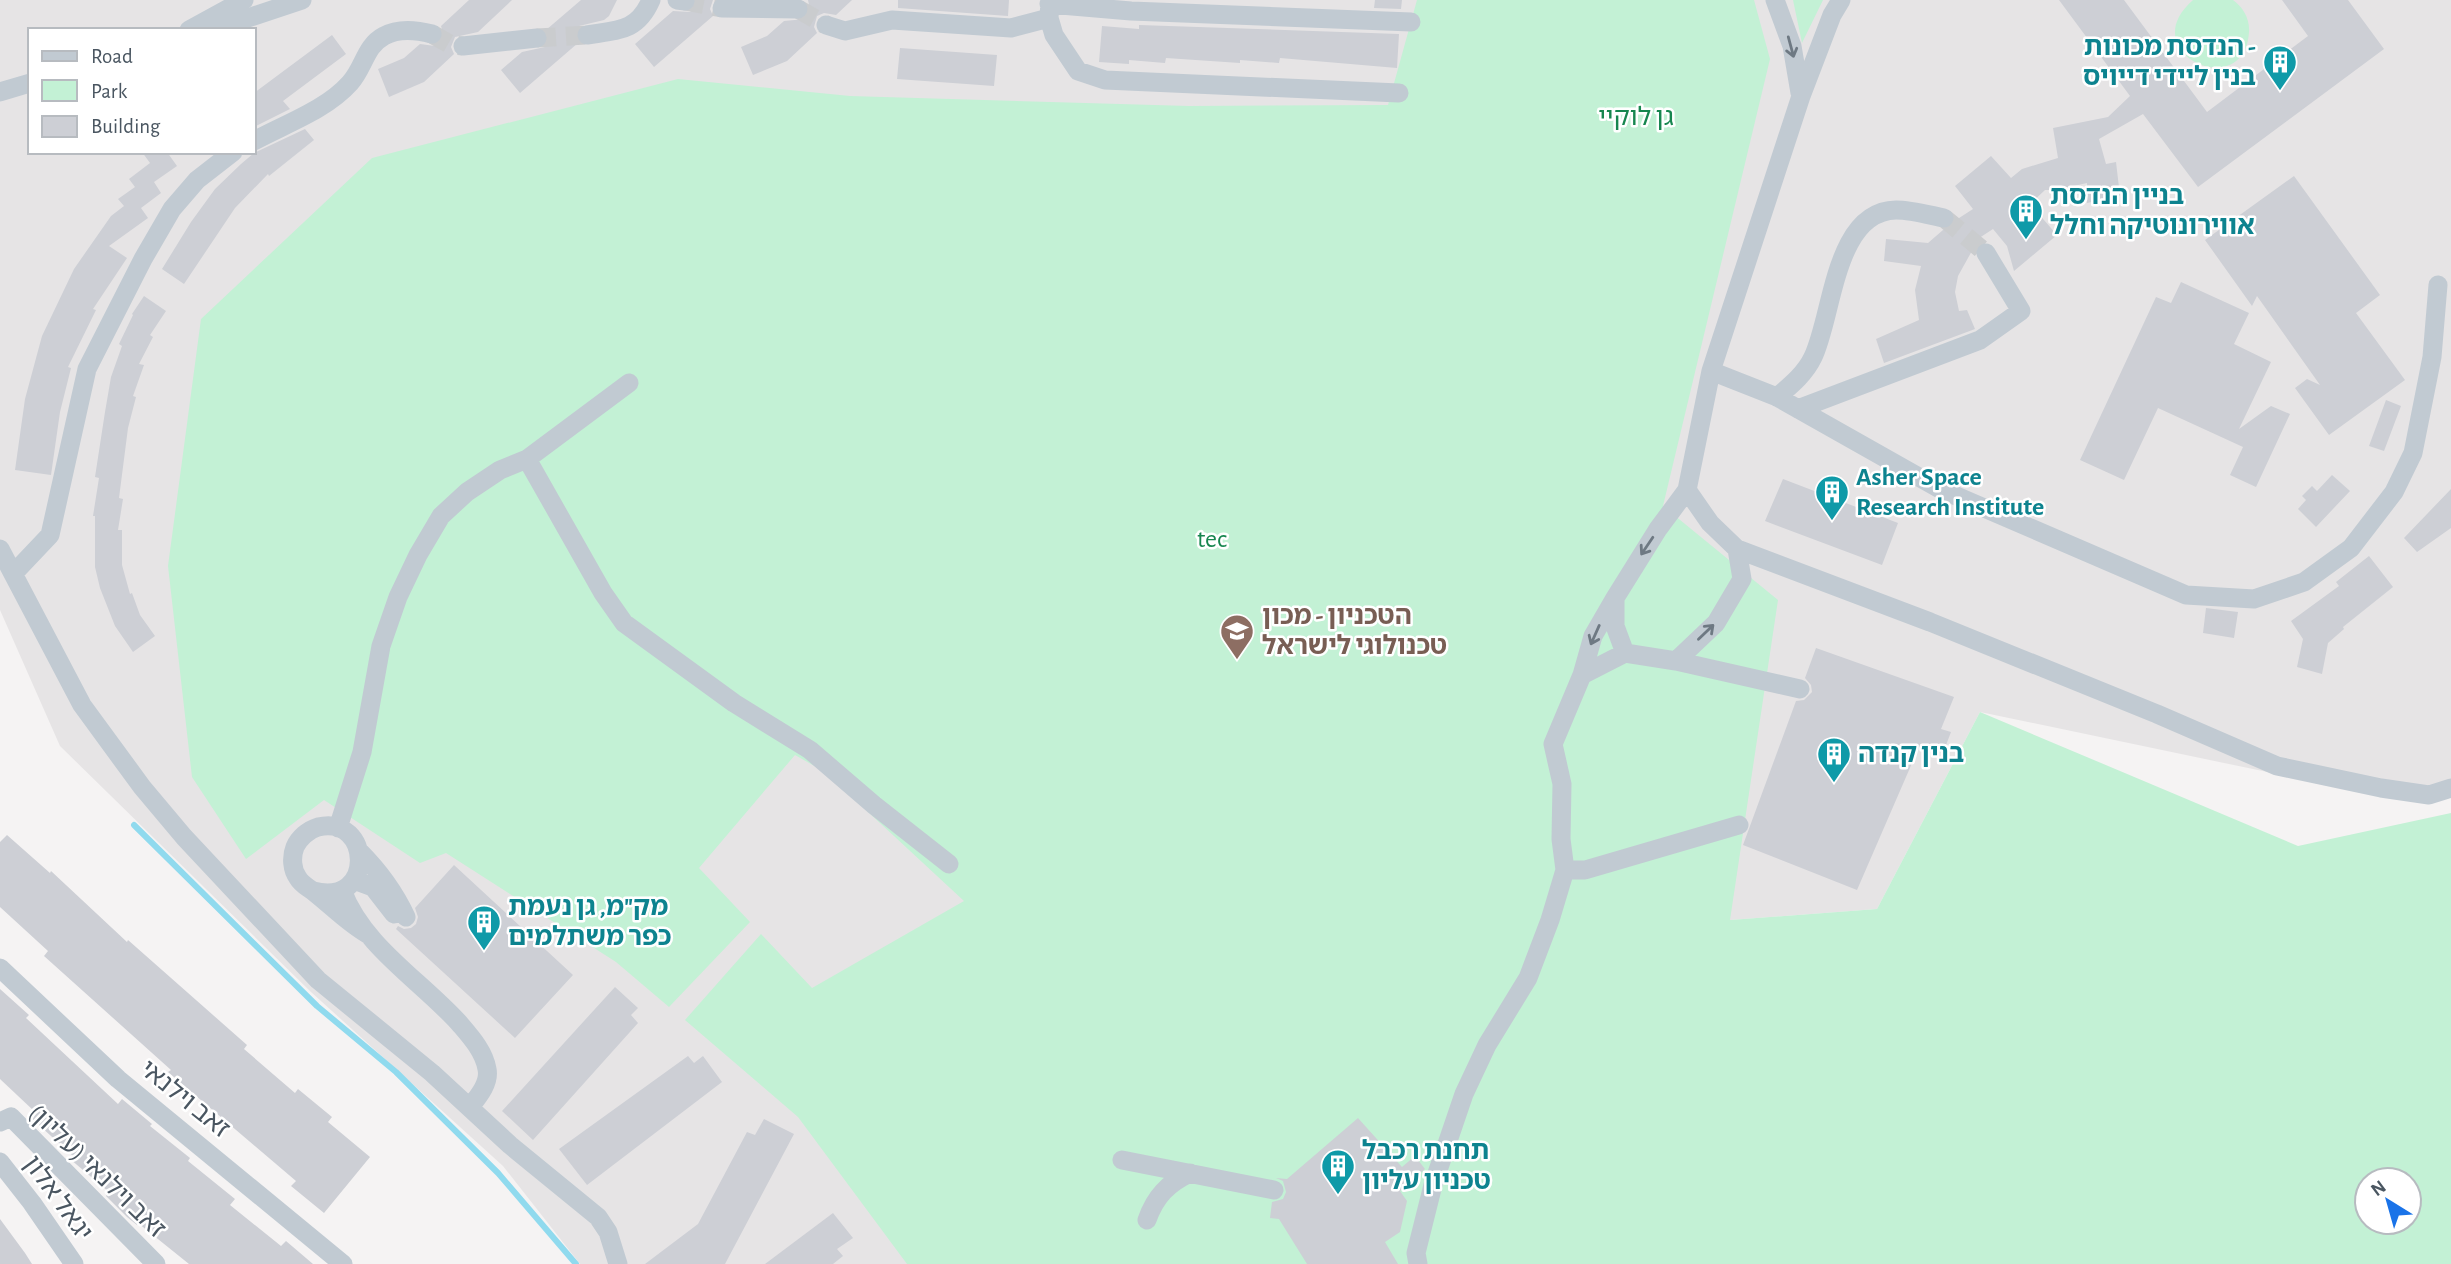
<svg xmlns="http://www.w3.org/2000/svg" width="2451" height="1264" viewBox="0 0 2451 1264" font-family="'Alegreya Sans','Noto Sans Hebrew',sans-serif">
	<rect width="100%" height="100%" fill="#f5f3f3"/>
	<path fill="#e6e4e5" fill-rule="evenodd" d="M0 0H2451V792L2315 782 1980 712 1877 909 1730 920 1500 1264H580L503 1166 311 992 60 746 0 610ZM30 30H254V152H30Z"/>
	<path fill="#c3f1d5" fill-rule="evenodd" d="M1417 0H1754L1770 59 1663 506 1778 600 1730 920 1877 909 1980 712 2298 846 2451 813V1264H907L798 1117 685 1020 761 934 812 988 964 901 825 772 795 755 699 868 750 922 669 1007 616 962 446 853 420 863 324 800 246 859 192 777 168 566 201 319 372 158 678 79 850 96 1189 106 1388 105ZM2367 1180H2409V1222H2367Z
		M1793 0H1823L1802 43Z
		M2193 0H2233C2243 7 2250 19 2249 32 2245 104 2132 53 2193 0Z"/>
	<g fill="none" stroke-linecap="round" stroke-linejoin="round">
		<path stroke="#90daee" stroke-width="6" d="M134 825 317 1006 396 1072 498 1173 576 1264"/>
	</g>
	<path fill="#cdcfd5" d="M469 0H512L478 32 455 37 451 47 454 54 424 82 389 97 378 69 404 58 420 44 435 46 440 43 444 36 441 26Z
		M581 0H617L609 16 604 20 579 26 575 36 578 43 520 93 501 70 522 52 545 47 549 37 546 30Z
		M697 0H713L710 9 713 16 654 67 635 44 673 11 690 12 695 8Z
		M808 0H852L836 15 824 13 817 16 814 27 817 33 787 61 753 75 741 47 767 36 784 21 805 19 810 10Z
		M898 0H1009L1008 16 898 8Z
		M1375 0H1402L1401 9 1374 8Z
		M2059 0H2124L2207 112 2308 36 2282 0H2348L2384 49 2198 187 2143 114 2099 139 2106 164 2116 162 2120 196 2087 203V183L2056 190H2045L2030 204 2057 235 2014 271 2007 246 1993 229 1970 244 1973 249 1958 276 1955 292 1959 311 1967 310 1975 329 1884 363 1876 339 1919 320 1915 290 1921 266 1884 261 1886 239 1928 243 1943 230 1953 227 1956 220 1973 209 1955 186 1991 156 2011 178 2022 169 2058 158 2053 128 2108 117 2130 96Z
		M1139 25 1399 34 1397 68 1280 58 1279 63 1240 60V63L1166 58 1165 63 1129 60V64L1099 62 1102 26 1139 29Z
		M332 35 346 54 283 101 290 109 254 127V93Z
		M900 48 997 55 994 86 897 79Z
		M305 129 314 140 269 176 268 174 235 208 184 284 162 269 191 222 215 189 241 164 254 153Z
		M142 152H167L177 166 154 182 161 193 141 208 148 218 109 246 127 258 93 309 96 310 68 367 71 368 60 412 51 475 15 470 25 399 42 336 74 269 111 216 124 206 118 199 135 187 129 179 150 163Z
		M2294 176 2380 295 2356 313 2405 380 2329 435 2295 388 2307 379 2320 385 2257 296 2252 306 2205 240Z
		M2181 282 2249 313 2234 344 2271 362 2239 429 2271 406 2290 414 2256 487 2230 475 2243 447 2158 408 2124 480 2080 460 2156 297 2171 303Z
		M144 296 166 311 150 335 153 337 139 364 144 365 133 396 136 397 128 428 119 498 123 499 118 530H122V565L130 594 132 593 140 615 155 636 133 652 115 626 100 588 95 567V516H93L99 478 95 477 105 412 111 377 122 346 119 344 133 315 132 314Z
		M2386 400 2401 406 2384 451 2369 446Z
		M2332 475 2350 491 2316 527 2298 509 2306 500 2302 496 2312 486 2317 491Z
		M1783 479 1898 523 1882 565 1765 521Z
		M2451 489V528L2417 552 2404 538Z
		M2369 556 2393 587 2343 627 2344 629 2328 643 2322 674 2297 667 2303 639 2291 621 2339 586 2336 582Z
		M2206 608 2238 612 2234 638 2203 633Z
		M1816 648 1954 697 1941 729 1951 732 1943 753 1919 747 1857 890 1743 845 1796 701 1804 700 1812 692 1811 685 1805 678Z
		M7 835 50 873 51 871 127 942 128 940 247 1045 244 1049 295 1093 298 1089 332 1117 328 1122 370 1157 324 1213 291 1186 296 1181 168 1072 171 1070 44 956 48 951 0 907V842Z
		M454 865 573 975 515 1038 396 929 398 926 404 929 411 928 416 924 418 917 415 908Z
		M615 987 638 1008 631 1015 638 1023 533 1140 502 1111Z
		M0 989 29 1015 26 1018 118 1104 122 1099 152 1124 150 1126 190 1158 188 1161 235 1199 230 1205 281 1246 286 1241 313 1264H189L138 1223 137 1225 127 1217 106 1196 109 1192 70 1159 73 1156 29 1116 34 1111 0 1079Z
		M688 1056 694 1063 703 1056 722 1082 587 1185 559 1149Z
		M1358 1118 1402 1167 1415 1156 1425 1169 1400 1191 1407 1201 1400 1232 1385 1242 1398 1264H1307L1279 1219 1270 1218 1272 1202 1283 1199 1286 1192 1283 1181 1276 1178 1287 1179Z
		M764 1119 794 1134 725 1264H645L698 1224 747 1132 755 1135Z
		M833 1213 853 1238 837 1249 843 1256 833 1264H765Z
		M0 1219 25 1253 32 1264H0Z"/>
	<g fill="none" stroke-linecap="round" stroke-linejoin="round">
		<path stroke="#caccce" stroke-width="19" stroke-dasharray="19 10" stroke-linecap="butt" d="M685 1 722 8
			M798 9 826 25
			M432 34 451 45 463 46
			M537 38 587 35
			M1944 218 1986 253"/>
		<path stroke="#c1cad2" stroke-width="19" d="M677 0 685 1
			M1050 0 1049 18 1054 35 1078 71 1105 80 1399 93
			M1775 0 1792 46 1800 93
			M1841 0 1832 15 1801 96 1711 371 1777 397 1940 489 2186 595 2254 599 2304 582 2351 548 2394 492 2413 453 2432 357 2438 285
			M1049 4 1131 11 1411 22
			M722 8 798 9
			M826 25 845 31 892 20 1011 28 1049 18
			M189 30 244 0
			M212 30 302 0
			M587 35C618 30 637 32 651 0
			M463 46 537 38
			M0 92 30 83
			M254 141C285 124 326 110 350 83 364 68 365 46 384 36 398 28 417 30 432 34
			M1711 371 1687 490 1710 523 1737 549 1930 622 2157 714 2277 766 2381 788 2429 795 2451 788
			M1777 397C1790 386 1805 374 1813 357 1833 316 1834 211 1896 210 1911 210 1929 215 1944 218
			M1798 409 1980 340 2021 311 1986 253
			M527 459 603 593 624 623 734 703 810 750 874 805 949 864
			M0 549 82 705 142 787 184 837 318 980 432 1073 510 1145 598 1217 608 1232 618 1264
			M14 573 50 535 87 369 143 259 172 209 197 180 233 152
			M1625 653 1615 626V598L1658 529 1687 490
			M1676 661 1800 689
			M1582 675 1625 653 1676 661 1716 623 1742 579 1737 549
			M338 828 362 752 381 646 398 597 418 555 441 516 467 492 500 470 527 459 629 383
			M359 851C380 872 394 891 406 917
			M1565 870H1585L1739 825
			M354 880 373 887 394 914
			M342 890C363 946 420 980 459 1023 470 1036 484 1051 487 1069 490 1083 478 1097 470 1107
			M313 891C376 908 372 814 318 827 308 830 299 838 295 847 291 857 292 870 298 878 302 885 308 887 314 892 333 907 348 923 369 935
			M0 968 118 1079 343 1264
			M0 1122 11 1117 156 1264
			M1122 1160 1274 1190
			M0 1162 32 1203 74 1264
			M1147 1220C1155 1197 1168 1183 1190 1173
			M1418 1264 1416 1253 1433 1185 1464 1094 1487 1045 1528 978 1550 920 1565 870 1561 839 1562 784 1553 744 1582 675 1593 636 1615 598"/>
	</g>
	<defs><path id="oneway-shaft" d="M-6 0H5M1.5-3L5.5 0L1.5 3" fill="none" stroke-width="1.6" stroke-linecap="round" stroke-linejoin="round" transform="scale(1.75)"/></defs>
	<g stroke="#6e7983">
		<use href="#oneway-shaft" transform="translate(1791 47) rotate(75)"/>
		<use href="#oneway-shaft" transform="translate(1647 546) rotate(124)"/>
		<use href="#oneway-shaft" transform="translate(1706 632) rotate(-44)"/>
		<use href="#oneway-shaft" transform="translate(1595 635) rotate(114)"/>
	</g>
	<defs>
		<g id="building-pin" transform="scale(1.75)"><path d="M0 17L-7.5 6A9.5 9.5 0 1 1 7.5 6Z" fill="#0f9aa8" stroke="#fff"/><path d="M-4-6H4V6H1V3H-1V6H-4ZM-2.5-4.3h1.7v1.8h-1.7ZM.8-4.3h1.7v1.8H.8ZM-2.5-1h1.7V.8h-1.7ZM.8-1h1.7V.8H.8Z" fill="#fff"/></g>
		<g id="university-pin" transform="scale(1.75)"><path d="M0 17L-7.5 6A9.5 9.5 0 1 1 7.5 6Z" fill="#8d6e63" stroke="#fff"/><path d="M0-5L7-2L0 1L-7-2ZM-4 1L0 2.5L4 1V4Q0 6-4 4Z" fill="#fff"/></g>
	</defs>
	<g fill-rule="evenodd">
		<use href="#building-pin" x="2280" y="62"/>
		<use href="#building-pin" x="2026" y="211"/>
		<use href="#building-pin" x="1832" y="492"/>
		<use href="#university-pin" x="1237" y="631"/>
		<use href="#building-pin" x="1834" y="754"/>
		<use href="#building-pin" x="484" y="922"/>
		<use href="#building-pin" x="1338" y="1166"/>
	</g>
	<g text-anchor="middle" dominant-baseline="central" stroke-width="5" stroke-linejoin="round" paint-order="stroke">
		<g font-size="26" font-weight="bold" fill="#0d838f" stroke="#fff" text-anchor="start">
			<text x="2256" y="47" text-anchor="end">הנדסת מכונות -<tspan x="2256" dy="30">בנין ליידי דייויס</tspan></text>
			<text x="2050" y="196">בניין הנדסת<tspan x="2050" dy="30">אווירונוטיקה וחלל</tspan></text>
			<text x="1856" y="477">Asher Space<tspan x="1856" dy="30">Research Institute</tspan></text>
			<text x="1858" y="754">בנין קנדה</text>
			<text x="508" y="907">מק"מ, גן נעמת<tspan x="508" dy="30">כפר משתלמים</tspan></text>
			<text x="1362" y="1151">תחנת רכבל<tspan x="1362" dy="30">טכניון עליון</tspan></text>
		</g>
		<g font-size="26" fill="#17864f" stroke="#fff">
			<text x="1636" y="117">גן לוקיי</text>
			<text x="1212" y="539">tec</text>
		</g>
		<g font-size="26" font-weight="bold" fill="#785e54" stroke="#fff" text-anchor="start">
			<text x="1262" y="616">הטכניון - מכון<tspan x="1262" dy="30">טכנולוגי לישראל</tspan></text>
		</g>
		<g font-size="26" fill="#4a5661" stroke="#fff">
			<text transform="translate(185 1099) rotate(39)">זאב וילנאי</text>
			<text transform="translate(97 1171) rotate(44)">זאב וילנאי (עליון)</text>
			<text transform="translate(58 1198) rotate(54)">יגאל אלון</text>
		</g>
	</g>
	<rect x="28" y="28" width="228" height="126" fill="#ffffff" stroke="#b7bbc0" stroke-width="2"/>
	<rect x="42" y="51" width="35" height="10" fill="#c1cad2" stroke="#b7bbc0" stroke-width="2"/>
	<text x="91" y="63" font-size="21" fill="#4a5661">Road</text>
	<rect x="42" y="80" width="35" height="21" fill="#c3f1d5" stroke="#b7bbc0" stroke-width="2"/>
	<text x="91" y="98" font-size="21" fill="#4a5661">Park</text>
	<rect x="42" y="116" width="35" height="21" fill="#cdcfd5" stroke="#b7bbc0" stroke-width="2"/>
	<text x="91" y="133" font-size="21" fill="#4a5661">Building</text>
	<g transform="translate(2388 1201) rotate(323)"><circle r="33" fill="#ffffff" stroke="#b7bbc0" stroke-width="2"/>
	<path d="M0-5L12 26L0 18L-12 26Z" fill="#1a73e8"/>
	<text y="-10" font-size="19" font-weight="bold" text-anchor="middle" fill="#4a5661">N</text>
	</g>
</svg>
